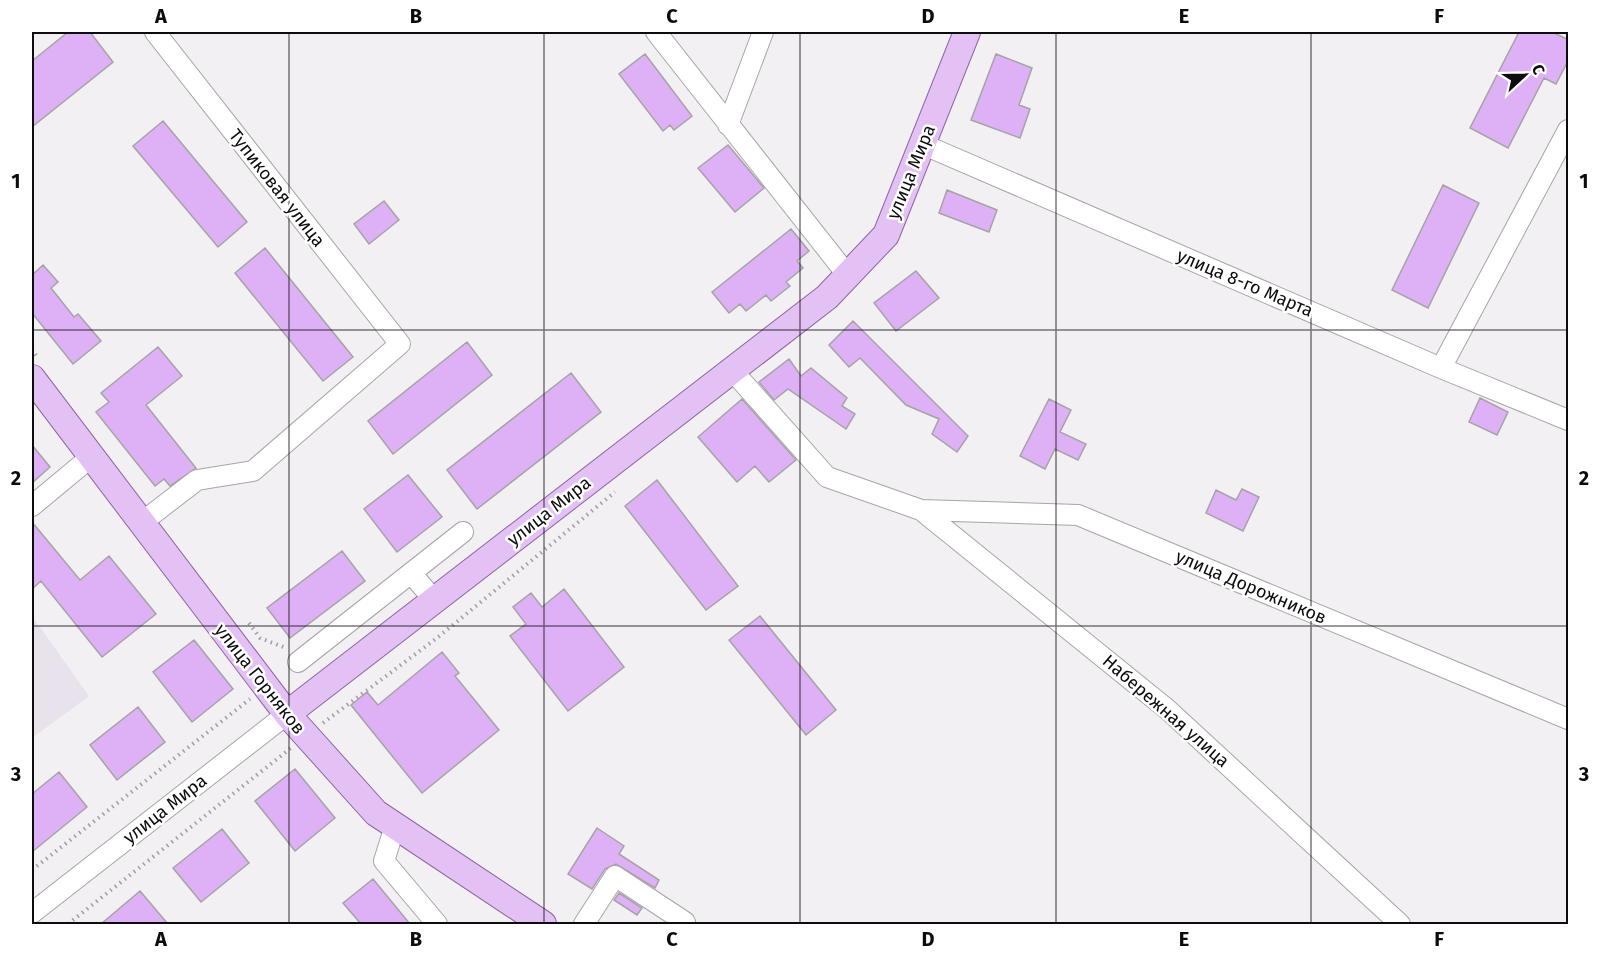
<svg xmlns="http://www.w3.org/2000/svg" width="1600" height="956" viewBox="0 0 1600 956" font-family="'Fira Sans',sans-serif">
	<rect width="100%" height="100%" fill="#f3f0f4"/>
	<path fill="#e8e2ec" d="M32 616 89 696 32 738Z"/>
	<path fill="#deb1f6" stroke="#a5a3a6" stroke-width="1.5" d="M68 32H90L113 62 32 127V61Z
		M1519 32H1552L1569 40V59L1556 84 1544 78 1508 148 1470 128Z
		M645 54 692 116 674 130 670 125 663 131 619 74Z
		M996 54 1032 68 1019 105 1030 109 1020 138 971 120Z
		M163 121 247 222 218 247 133 146Z
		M728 145 764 188 735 212 698 168Z
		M1443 185 1479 203 1428 308 1392 290Z
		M947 190 997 210 989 232 939 213Z
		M384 201 399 220 369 244 354 224Z
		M791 229 809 251 797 261 803 268 786 282 790 286 771 301 766 295 746 311 740 304 729 313 712 292Z
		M265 248 353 357 323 381 235 273Z
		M43 265 58 282 51 288 74 317 78 314 101 341 73 364 32 313V275Z
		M916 271 939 298 896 331 874 303Z
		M853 321 968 436 957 452 932 434 939 419 906 405 860 358 849 367 829 345Z
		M467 342 492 375 393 454 368 421Z
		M158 347 182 376 146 405 196 468 170 486 164 479 155 486 96 412 109 402 101 393Z
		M789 359 801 376 811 368 847 398 842 406 855 414 846 429 788 389 774 400 759 382Z
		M571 373 601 412 477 509 447 470Z
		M1480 398 1508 412 1497 435 1469 422Z
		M742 399 796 460 769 482 755 466 737 482 698 437Z
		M1049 399 1071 410 1060 432 1086 444 1078 460 1055 449 1045 469 1020 456Z
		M32 445 50 467 32 483Z
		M408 475 442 517 397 552 364 509Z
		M657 480 738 586 706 610 625 506Z
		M1242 489 1259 497 1243 531 1206 513 1216 490 1236 500Z
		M32 522 80 580 109 556 156 614 102 657 41 581 32 589Z
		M342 551 365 581 290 638 267 608Z
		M564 589 624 667 568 711 510 636 526 624 513 607 531 593 542 607Z
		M760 616 836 710 806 735 729 640Z
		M194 640 233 689 192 722 153 672Z
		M442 652 459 673 455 676 499 730 422 793 351 705 367 692 378 705Z
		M138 707 165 742 117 780 90 745Z
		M295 769 335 818 295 851 255 801Z
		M59 772 87 807 32 852V794Z
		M597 828 624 846 619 854 659 880 655 888 616 864 605 869 592 889 568 874Z
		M222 829 249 863 201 902 173 868Z
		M373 879 410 924H361L343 903Z
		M140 891 168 924H101Z
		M619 893 642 908 637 915 614 900Z"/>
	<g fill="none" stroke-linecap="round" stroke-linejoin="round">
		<g stroke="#a7a5a8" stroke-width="22">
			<path id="minor" d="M656 32 849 277
				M728 125 763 32
				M922 144 1441 368 1568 420
				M1441 368 1568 130
				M731 369 827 477 921 510 1078 515 1568 719
				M32 506 91 457
				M921 510 1167 709 1400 924
				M141 523 197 480 253 471 400 344 155 32
				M411 573 463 532
				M298 662 411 573 434 600
				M395 826 384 861 437 924
				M32 913 287 714
				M584 924 615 876 685 922 684 924"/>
		</g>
		<g stroke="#8b66a0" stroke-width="28">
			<path id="major" d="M32 378 287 714 376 813 543 924
				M287 714 827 297 886 235 967 32"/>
		</g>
		<path stroke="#a09ea1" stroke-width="4" stroke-dasharray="1.5 4.5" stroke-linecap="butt" d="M32 349 37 357
			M249 623 260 638 286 648
			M323 723 437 638 615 492
			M32 870 250 699
			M68 924 291 748"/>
		<use href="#minor" stroke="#fff" stroke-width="20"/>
		<use href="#major" stroke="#e3c1f5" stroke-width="26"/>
	</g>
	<path fill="none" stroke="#0c0b0d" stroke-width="1.5" stroke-opacity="0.55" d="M289 32V924M544 32V924M800 32V924M1056 32V924M1311 32V924M32 330H1568M32 626H1568"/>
	<g text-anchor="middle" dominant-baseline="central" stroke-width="5" stroke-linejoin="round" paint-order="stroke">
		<g font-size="18" fill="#0c0b0d" stroke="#fff">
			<text transform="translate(911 172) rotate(-68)">улица Мира</text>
			<text transform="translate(277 188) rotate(52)">Тупиковая улица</text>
			<text transform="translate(1245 283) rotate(23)">улица 8-го Марта</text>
			<text transform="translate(549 511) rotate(-38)">улица Мира</text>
			<text transform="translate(1251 587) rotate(23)">улица Дорожников</text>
			<text transform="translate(260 679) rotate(52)">улица Горняков</text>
			<text transform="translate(1166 711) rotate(41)">Набережная улица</text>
			<text transform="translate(165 809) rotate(-38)">улица Мира</text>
		</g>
	</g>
	<rect width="1600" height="956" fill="none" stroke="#ffffff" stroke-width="66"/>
	<g transform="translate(1525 75) rotate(68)" stroke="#ffffff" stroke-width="4.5" paint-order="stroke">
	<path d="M0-4.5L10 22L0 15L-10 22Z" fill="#0c0b0d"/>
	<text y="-9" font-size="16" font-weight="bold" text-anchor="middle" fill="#0c0b0d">С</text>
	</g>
	<rect x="33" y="33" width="1534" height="890" fill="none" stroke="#0c0b0d" stroke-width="2"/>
	<g font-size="20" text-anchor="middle" font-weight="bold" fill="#0c0b0d">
		<text x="161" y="23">A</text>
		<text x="416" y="23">B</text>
		<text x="672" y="23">C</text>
		<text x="928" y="23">D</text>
		<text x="1184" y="23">E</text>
		<text x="1439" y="23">F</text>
		<text x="16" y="188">1</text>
		<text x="1584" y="188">1</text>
		<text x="16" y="485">2</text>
		<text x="1584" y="485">2</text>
		<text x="16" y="781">3</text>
		<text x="1584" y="781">3</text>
		<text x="161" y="946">A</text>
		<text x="416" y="946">B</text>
		<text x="672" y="946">C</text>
		<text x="928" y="946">D</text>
		<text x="1184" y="946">E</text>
		<text x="1439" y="946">F</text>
	</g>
</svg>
